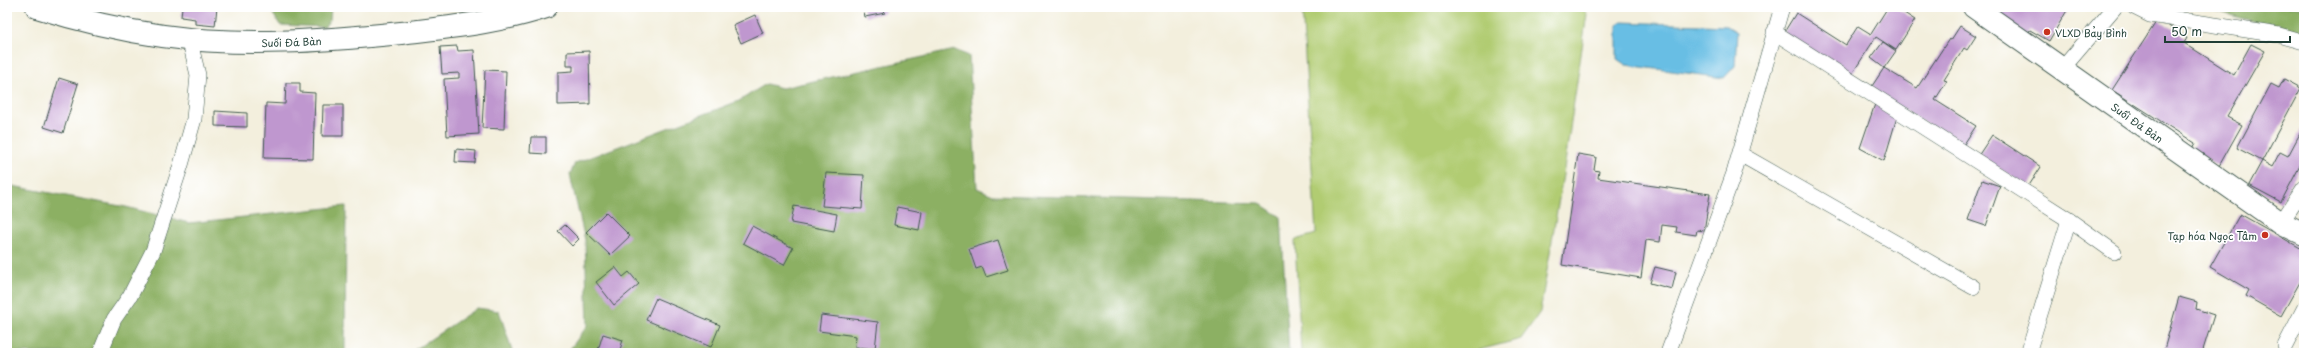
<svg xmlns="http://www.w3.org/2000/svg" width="2311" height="360" viewBox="0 0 2311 360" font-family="'Playpen Sans',sans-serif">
	<rect width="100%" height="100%" fill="#fff"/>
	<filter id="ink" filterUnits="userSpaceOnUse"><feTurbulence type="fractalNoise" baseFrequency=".025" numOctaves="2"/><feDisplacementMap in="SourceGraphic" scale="8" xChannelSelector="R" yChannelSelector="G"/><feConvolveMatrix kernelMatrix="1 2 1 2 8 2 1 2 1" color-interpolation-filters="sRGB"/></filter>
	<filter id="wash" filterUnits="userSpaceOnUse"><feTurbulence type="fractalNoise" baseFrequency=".012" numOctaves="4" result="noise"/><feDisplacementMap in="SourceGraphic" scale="16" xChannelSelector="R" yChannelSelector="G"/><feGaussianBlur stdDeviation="0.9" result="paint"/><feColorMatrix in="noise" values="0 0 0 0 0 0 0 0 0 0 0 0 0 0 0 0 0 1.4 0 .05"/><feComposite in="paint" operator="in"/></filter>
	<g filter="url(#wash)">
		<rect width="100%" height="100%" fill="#f3efdd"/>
		<path fill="#b1cc72" stroke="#688453" d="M1302 7H1581L1587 14 1565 163 1540 312 1521 339 1467 353H1301L1295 240 1316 234Z"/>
		<path fill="#8cb064" stroke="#56764c" d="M274 7H331L330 20 324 27 280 25 273 14Z
			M2191 7H2304V35L2208 9Z
			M955 50 969 56 977 188 993 195 1260 203 1281 217 1289 353H567L588 325 585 240 570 175 575 163 739 101 766 84 782 88Z
			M7 185 126 207 189 223 346 206 345 353H7Z
			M477 308 499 311 513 353H410Z"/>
		<path fill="#67bee4" stroke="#437e8c" d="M1622 22 1727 26 1737 32 1735 66 1724 78 1626 65 1617 59V25Z"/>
		<g id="blocks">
			<path fill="#bf97cf" d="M182 7H217L215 26 195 24V19L181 17Z
				M863 7H883L885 13 865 17Z
				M1888 7H1895L1915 20 1896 50 1876 37 1850 77 1783 34 1796 13 1846 45 1858 26 1871 34Z
				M1994 7H2069L2049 41 2030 30 2026 38 1992 10Z
				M755 15 763 33 741 43 733 25Z
				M2158 19 2187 38 2184 43 2234 75 2251 44 2265 51 2227 117 2242 125 2219 166 2191 150 2195 143 2112 90Z
				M1960 26 1976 36 1967 50 1964 48 1944 80 1947 81 1935 100 1976 126 1962 147 1870 89 1884 68 1917 88 1949 39 1951 40Z
				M1883 42 1896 51 1884 68 1871 58Z
				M457 46 458 51 474 50 479 134 447 136 444 79 459 78V73L442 74 440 47Z
				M589 51 590 104 558 105V72L573 71V66H567V52Z
				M485 70 506 71 504 129 482 128Z
				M59 78 78 84 63 133 44 127Z
				M2284 79 2301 88 2262 161 2237 148 2271 84 2279 88Z
				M286 83H300V92L315 93 313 159 264 158 266 103 285 104Z
				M1875 104 1897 117 1884 161 1860 148Z
				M323 105H343V136H322Z
				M215 111 247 113V127L215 126Z
				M2304 126V158L2281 202 2249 185 2262 161 2272 167 2280 152 2288 156Z
				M1992 135 2041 167 2028 187 1978 156Z
				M531 137H546V154L530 153Z
				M456 149 476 151 475 163 455 162Z
				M1578 154 1596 157 1594 170 1599 171 1598 178 1710 194 1704 231 1697 230 1696 235 1676 232 1677 227 1662 225 1660 242 1646 240 1641 278 1562 265Z
				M826 173 864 175 862 209 822 206Z
				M1982 180 2000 186 1986 226 1968 220Z
				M794 206 837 214 834 231 791 223Z
				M897 207 922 212 919 230 894 225Z
				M606 212 630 236 610 255 586 232Z
				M2240 214 2304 250V275L2281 316 2246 296 2249 290 2210 267Z
				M565 225 579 239 572 246 558 231Z
				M752 226 793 248 784 265 743 243Z
				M998 240 1008 270 986 277 982 267 976 269 969 249Z
				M615 267 623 277 629 272 639 284 614 305 596 282Z
				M1655 267 1676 272 1672 289 1650 283Z
				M2179 297 2197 302 2196 309 2214 315 2202 353H2163Z
				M656 298 720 325 711 347 646 320Z
				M821 315 878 322 875 349 855 347 856 336 819 331Z
				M603 334 623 340 619 353H597Z"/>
		</g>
	</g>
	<g filter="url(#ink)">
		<use href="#blocks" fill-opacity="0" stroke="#3f584d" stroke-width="1"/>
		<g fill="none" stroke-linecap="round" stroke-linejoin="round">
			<g stroke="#3f584d" stroke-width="16">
				<path id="street" d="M2134 7 2150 15 2279 35 2304 42
					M1774 32 2069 220 2114 252
					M2062 69 2115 7
					M1740 154 1973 287
					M2281 223 2304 188
					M2285 346 2304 309
					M100 353 114 319 130 296 153 251 181 165 194 119 198 75 189 38
					M1668 353 1734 173 1782 7
					M2028 353 2069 220"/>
			</g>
			<g stroke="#3f584d" stroke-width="24">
				<g id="secondary">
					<path id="s1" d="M37 7C78 20 120 30 163 36 241 47 323 41 401 33 450 27 498 23 546 7"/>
					<path id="s2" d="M1974 7 2281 223 2304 234"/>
				</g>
			</g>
			<use href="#street" stroke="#fff" stroke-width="15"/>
			<use href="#secondary" stroke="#fff" stroke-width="22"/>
		</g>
	</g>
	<g fill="#c8321e" stroke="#fff" stroke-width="1.5">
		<circle cx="2047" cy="32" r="4"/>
		<circle cx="2265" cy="235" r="4"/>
	</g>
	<g text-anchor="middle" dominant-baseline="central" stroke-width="3.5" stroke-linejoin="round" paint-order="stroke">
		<g font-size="10" fill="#1f3d34" stroke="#fff" text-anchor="start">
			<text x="2055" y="32">VLXD Bảy Bình</text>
			<text x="2257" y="235" text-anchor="end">Tạp hóa Ngọc Tâm</text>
		</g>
		<g font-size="10" fill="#1f3d34" stroke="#fff">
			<text stroke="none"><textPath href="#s1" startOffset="258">Suối Đá Bàn</textPath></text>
			<text stroke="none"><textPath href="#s2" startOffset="200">Suối Đá Bàn</textPath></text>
		</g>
	</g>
	<rect width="2311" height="360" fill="none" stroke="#fff" stroke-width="24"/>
	<path d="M2165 36v6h125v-6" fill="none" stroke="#1f3d34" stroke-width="2"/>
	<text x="2171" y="36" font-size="12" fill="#1f3d34" stroke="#ffffff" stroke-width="3" paint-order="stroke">50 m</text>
</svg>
